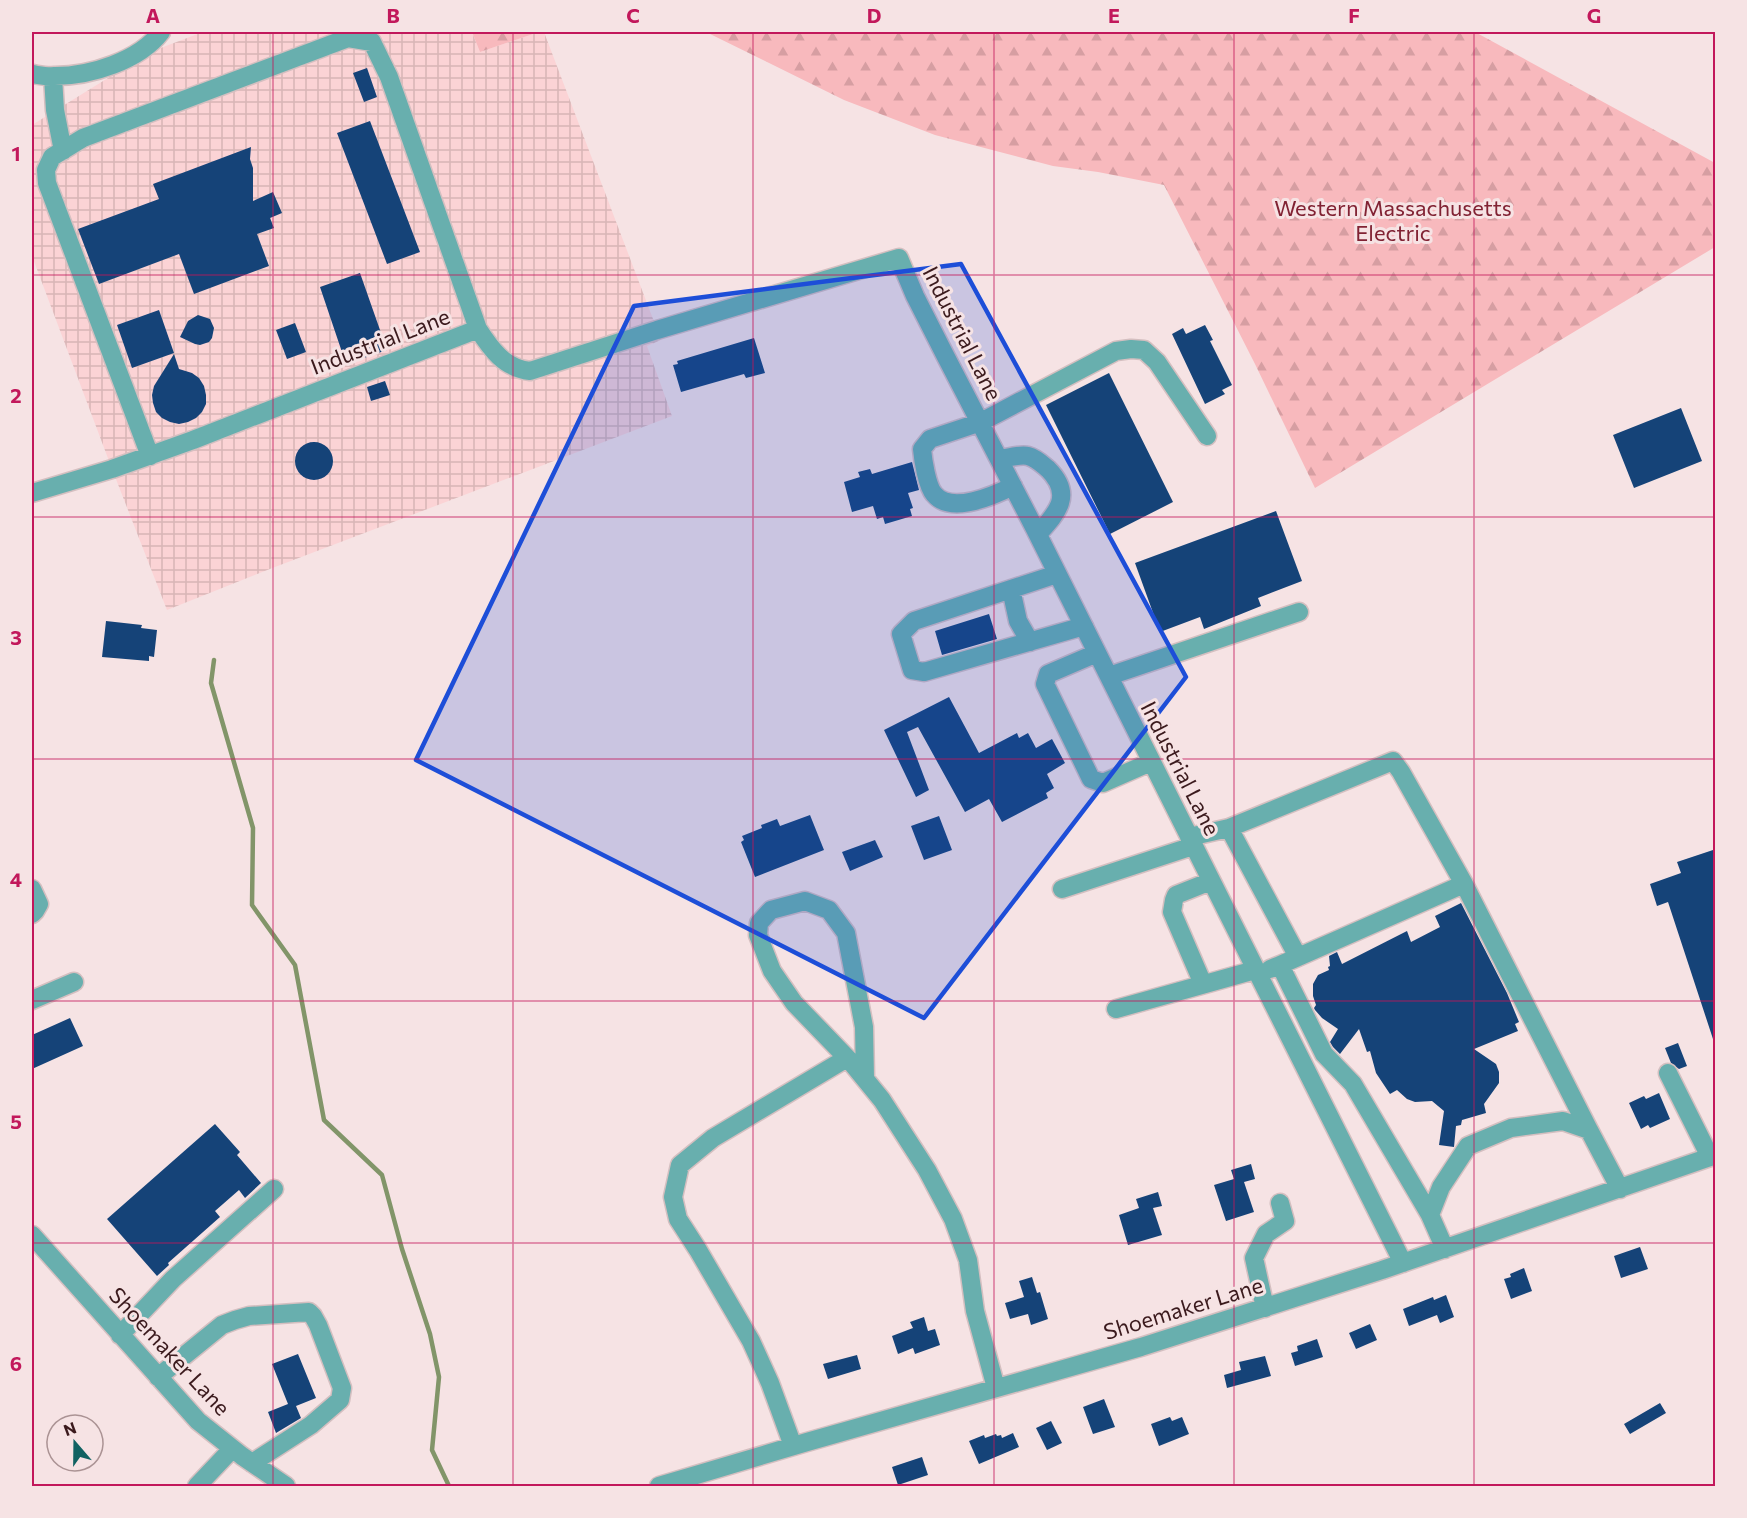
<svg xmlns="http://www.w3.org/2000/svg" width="1747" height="1518" viewBox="0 0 1747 1518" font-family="Commissioner,sans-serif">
	<defs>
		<pattern id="industrial-grid" width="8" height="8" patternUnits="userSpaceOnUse" patternTransform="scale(1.5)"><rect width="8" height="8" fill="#fbd3d5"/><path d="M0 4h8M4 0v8" fill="none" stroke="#d8b5b6"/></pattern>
		<pattern id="forest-firs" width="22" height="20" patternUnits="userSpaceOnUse" patternTransform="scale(1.5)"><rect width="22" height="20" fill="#f8b9bd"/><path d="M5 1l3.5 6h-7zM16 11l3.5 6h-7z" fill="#d69ea2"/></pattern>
	</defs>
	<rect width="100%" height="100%" fill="#f6e3e4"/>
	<path fill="url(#industrial-grid)" d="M203 32H472L480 52 539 32H544L661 340 647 346 672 416 275 567 167 610 112 469 32 256V125L150 52Z"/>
	<path fill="url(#forest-firs)" d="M472 32H539L480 52Z
		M706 32H1475L1715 163V247L1315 488 1255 364 1164 185 1098 172 1053 166 935 135 844 100Z"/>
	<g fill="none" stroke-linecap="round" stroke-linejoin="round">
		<path stroke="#829569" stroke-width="4.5" d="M214 660 211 683 253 828 252 905 295 965 324 1120 382 1175 402 1249 430 1334 439 1377 432 1450 449 1486"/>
	</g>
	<path fill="#154378" d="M367 68 377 97 364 102 353 73Z
		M370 121 420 252 387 264 337 133Z
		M251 147 250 159 253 168V201L273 192 282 213 270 218 274 228 257 234 269 266 194 294 179 254 99 284 78 229 159 199 153 184Z
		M360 273 387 350 346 364 320 287Z
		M159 310 174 353 132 368 117 325Z
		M198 315 210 319 214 328 212 338 209 342 200 345 195 344 180 337 188 321Z
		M295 323 306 352 287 359 276 330Z
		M1205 325 1213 340 1210 341 1232 385 1222 390 1225 394 1205 404 1172 334 1183 328 1186 334Z
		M754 338 765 373 746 378 744 374 681 392 673 365 678 364 677 361Z
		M174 354 179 369 192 373 199 378 204 386 206 395V404L202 412 196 418 188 422 179 424 170 422 162 418 156 412 153 403 152 395 154 386Z
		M1109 373 1173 502 1110 534 1046 405Z
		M385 381 390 395 371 401 367 387Z
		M1681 408 1702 461 1634 488 1613 435Z
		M295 461a19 19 0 1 1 38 0a19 19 0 1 1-38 0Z
		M912 462 919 490 908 493 913 508 910 509 912 516 885 524 883 517 877 519 873 506 852 512 844 482 860 477 858 472 870 469 872 474Z
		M1276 511 1302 581 1258 598 1261 606 1204 629 1200 617 1160 632 1135 563Z
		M989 614 997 639 942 655 935 631Z
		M106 621 142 625 141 628 157 630 154 657 149 656V661L102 657Z
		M949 697 979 753 1017 733 1019 738 1028 733 1036 748 1052 739 1065 763 1047 774 1054 788 1046 793 1048 798 1002 822 989 799 965 812 918 727 907 732 929 790 916 797 884 730Z
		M810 815 824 850 755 877 741 842 744 840 742 836 762 828 761 825 777 819 780 826Z
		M939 816 952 850 924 860 911 826Z
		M875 840 883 857 850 871 842 852Z
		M1716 849V1039H1713L1668 902 1657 906 1650 884 1681 873 1677 862Z
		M1461 903 1507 993 1519 1022 1515 1024 1518 1031 1474 1049 1496 1064 1499 1072V1083L1484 1104 1486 1113 1462 1120 1461 1125 1456 1126 1454 1147 1439 1145 1444 1111 1432 1101 1415 1102 1407 1099 1397 1090 1390 1094 1376 1073 1370 1051 1367 1052 1359 1029 1340 1054 1333 1047 1330 1042 1338 1029 1322 1018 1315 1010 1314 1008 1316 1005 1313 996V984L1318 975 1329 970 1328 967 1330 966 1329 956 1337 952 1342 964 1407 931 1411 942 1440 927 1435 916Z
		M70 1018 83 1046 32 1069V1035Z
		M1678 1043 1687 1066 1679 1069 1671 1063 1665 1048Z
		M1659 1093 1670 1119 1650 1128 1648 1125 1641 1129 1629 1103 1644 1096 1646 1099Z
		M215 1124 240 1152 237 1155 261 1183 245 1198 239 1190 215 1211 220 1217 168 1263 169 1265 157 1276 107 1219Z
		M1251 1164 1255 1179 1244 1182 1254 1212 1226 1221 1214 1185 1234 1179 1231 1170Z
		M1158 1192 1162 1206 1153 1208 1162 1235 1128 1245 1119 1215 1139 1208 1136 1199Z
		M1640 1247 1648 1269 1621 1278 1614 1256Z
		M1524 1268 1532 1291 1511 1299 1504 1279 1511 1277 1510 1274Z
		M1032 1277 1037 1293 1040 1292 1048 1319 1031 1325 1028 1314 1010 1319 1005 1303 1024 1297 1019 1281Z
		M1446 1295 1454 1317 1440 1323 1437 1315 1409 1326 1403 1309 1433 1297 1434 1300Z
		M924 1317 928 1331 935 1329 940 1345 915 1354 913 1348 898 1354 892 1336 913 1328 910 1322Z
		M1370 1324 1377 1340 1356 1349 1349 1333Z
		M1317 1339 1323 1357 1295 1366 1291 1353 1298 1351 1297 1346Z
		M298 1354 316 1398 296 1406 301 1418 276 1433 268 1412 288 1404 272 1364Z
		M857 1355 861 1369 828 1379 823 1364Z
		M1265 1356 1271 1376 1227 1388 1224 1375 1241 1370 1239 1362Z
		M1104 1399 1115 1427 1093 1434 1083 1407Z
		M1660 1403 1666 1413 1630 1434 1624 1424Z
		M1170 1417 1172 1421 1182 1417 1189 1434 1159 1446 1151 1424Z
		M1051 1421 1062 1443 1047 1450 1036 1428Z
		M1013 1433 1019 1447 979 1464 969 1441 984 1435 985 1438 996 1434 997 1436 1001 1435 1002 1438Z
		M922 1457 928 1475 898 1485 892 1467Z"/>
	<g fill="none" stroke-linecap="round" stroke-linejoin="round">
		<g stroke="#d4bfc0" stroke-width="21">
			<path id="minor" d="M32 74C39 75 47 77 55 76 90 76 139 61 161 32
				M53 77 55 110 63 151
				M150 456 47 183 46 170 52 157 83 138 348 38 372 42 389 77 478 329
				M1000 459C1008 458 1020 454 1028 456 1036 458 1042 464 1048 469 1074 495 1057 513 1038 534
				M1013 486C995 495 951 515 934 494 927 486 923 460 922 449L930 439 981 422 1116 351 1131 349 1144 350 1157 362 1207 436
				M32 493 112 469 193 440 478 329C491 349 504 368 530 371L657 330 899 258 915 296 946 357 1035 529 1403 1263
				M1057 574 914 621 901 634 912 670 924 672 1084 626
				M1011 589 1018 621 1030 642
				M1097 653 1048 674 1045 684 1091 779 1103 783 1151 762
				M1109 676 1299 612
				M1229 828 1298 957
				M1189 837 1229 828 1393 761 1401 772 1464 884 1280 965
				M1464 884 1589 1130
				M32 889 39 904 35 911 32 914
				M1062 889 1193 846
				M1270 969 1280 965 1324 1054 1353 1084 1430 1215
				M1203 984 1172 912 1174 900 1176 895 1211 881
				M32 1000 74 982
				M1116 1009 1255 970
				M1668 1073 1710 1157
				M865 1078 864 1027 846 933 829 910 805 901 771 910 759 923 758 935 772 971 794 1003 851 1062 882 1100 927 1170 953 1219 968 1260 975 1311 996 1388
				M32 1235 198 1421 242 1456 286 1486
				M1445 1249 1430 1215 1441 1187 1468 1146 1511 1128 1563 1121 1589 1130 1620 1189
				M1265 1308 1254 1258 1266 1234 1285 1221 1280 1203
				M120 1335 173 1279 274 1189
				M158 1377 222 1325 235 1320 249 1316 309 1312 313 1316 318 1325 342 1388 340 1400 311 1425 252 1463
				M793 1446 770 1383 751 1341 698 1250 678 1219 673 1197 680 1165 713 1138 847 1058
				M197 1486 232 1449
				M659 1486 807 1442 1141 1347 1382 1270 1716 1155"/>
		</g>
		<use href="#minor" stroke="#68afae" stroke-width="18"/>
	</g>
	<path fill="#1d4ed8" fill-opacity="0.2" stroke="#1d4ed8" stroke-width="4.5" stroke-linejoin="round" d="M961 264 1186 677 924 1018 416 760 634 306Z"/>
	<path fill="none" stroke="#c2185b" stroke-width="1.5" stroke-opacity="0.55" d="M273 32V1486M513 32V1486M753 32V1486M994 32V1486M1234 32V1486M1474 32V1486M32 275H1716M32 517H1716M32 759H1716M32 1001H1716M32 1243H1716"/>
	<g text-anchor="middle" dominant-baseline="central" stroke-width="6" stroke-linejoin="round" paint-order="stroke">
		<g font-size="22" fill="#812233" stroke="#f6e3e4">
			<text x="1393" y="207">Western Massachusetts<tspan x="1393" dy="25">Electric</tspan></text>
		</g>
		<g font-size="22" fill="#3b1a1d" stroke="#f6e3e4">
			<text transform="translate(963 333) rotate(63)">Industrial Lane</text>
			<text transform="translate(380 341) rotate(-21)">Industrial Lane</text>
			<text transform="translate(1181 768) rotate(63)">Industrial Lane</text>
			<text transform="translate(1183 1308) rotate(-17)">Shoemaker Lane</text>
			<text transform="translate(170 1351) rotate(47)">Shoemaker Lane</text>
		</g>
	</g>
	<rect width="1747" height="1518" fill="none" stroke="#f6e3e4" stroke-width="66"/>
	<g transform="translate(75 1443) rotate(340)"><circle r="28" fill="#f6e3e4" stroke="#ab9394" stroke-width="1.5"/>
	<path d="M0-4.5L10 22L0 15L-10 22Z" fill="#116262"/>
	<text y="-9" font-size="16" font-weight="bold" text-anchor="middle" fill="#3b1a1d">N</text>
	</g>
	<rect x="33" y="33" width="1681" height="1452" fill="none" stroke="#c2185b" stroke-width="2"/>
	<g font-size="20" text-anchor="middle" font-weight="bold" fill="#c2185b">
		<text x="153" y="23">A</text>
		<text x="393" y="23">B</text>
		<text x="633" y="23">C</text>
		<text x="874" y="23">D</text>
		<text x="1114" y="23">E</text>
		<text x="1354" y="23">F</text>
		<text x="1594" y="23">G</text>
		<text x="16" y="161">1</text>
		<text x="16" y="403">2</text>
		<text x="16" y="645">3</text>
		<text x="16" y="887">4</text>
		<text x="16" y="1129">5</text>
		<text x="16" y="1371">6</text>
	</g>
</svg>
